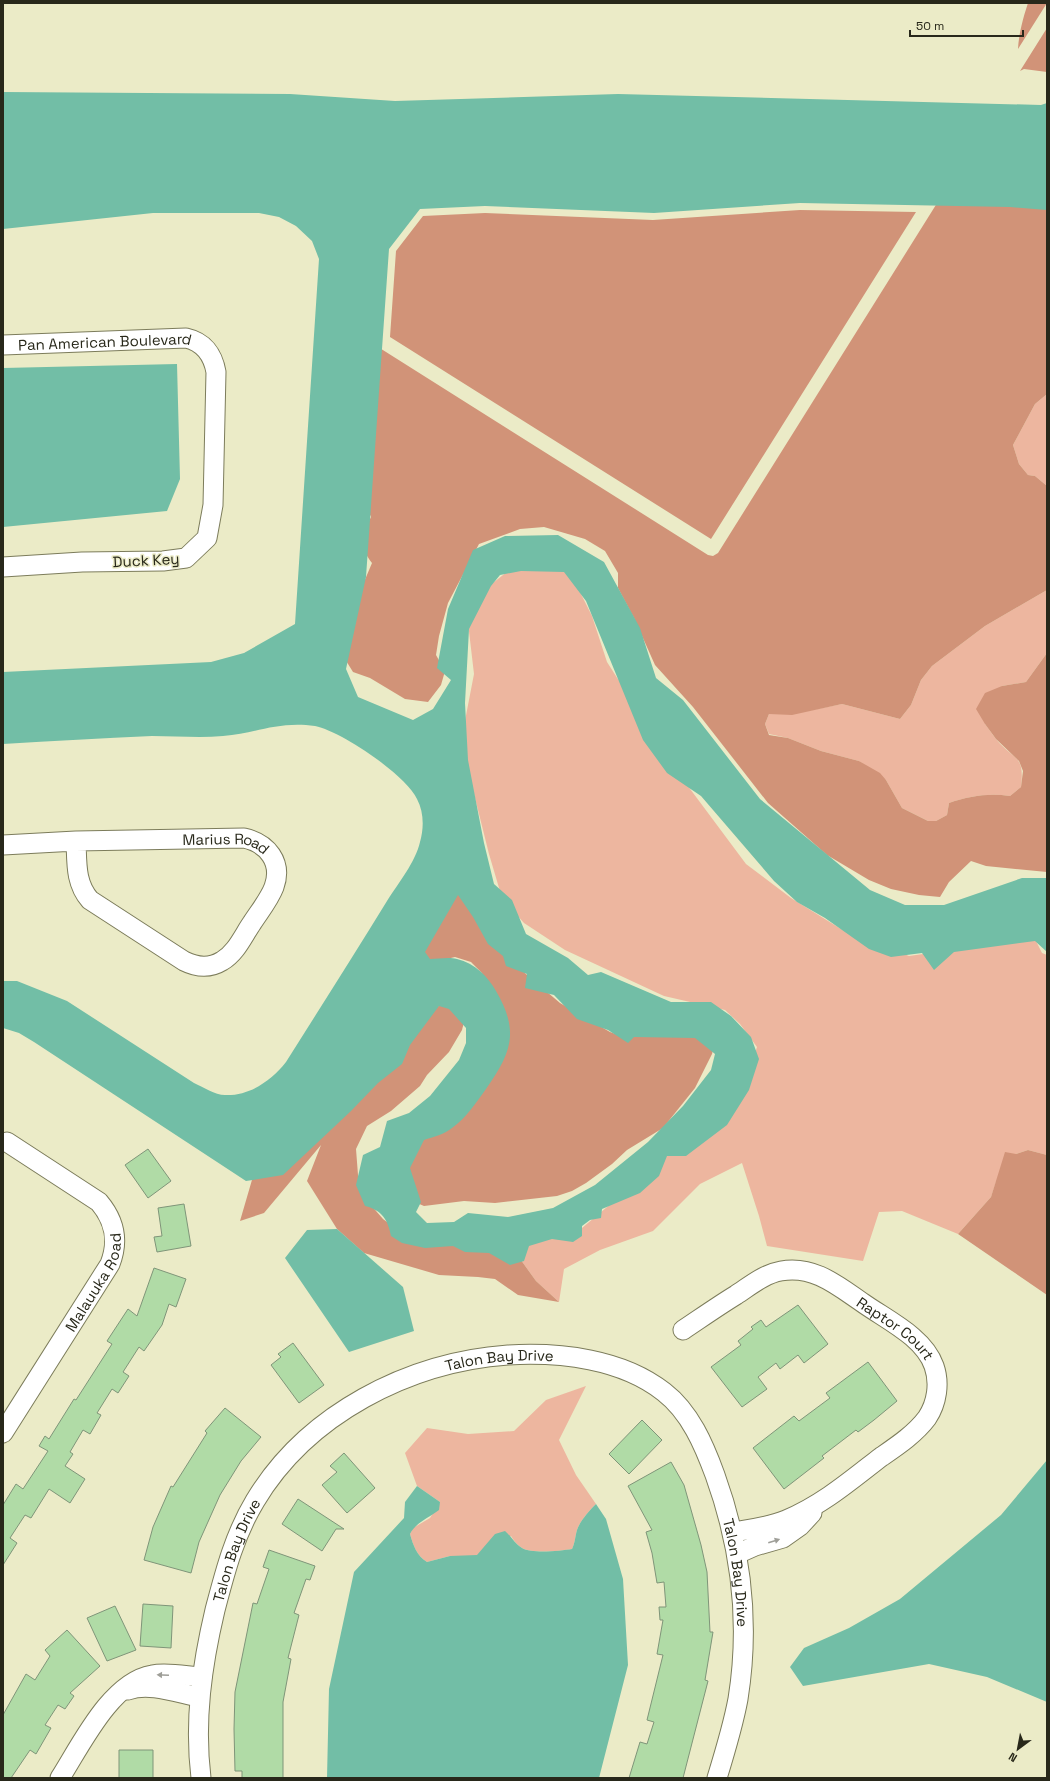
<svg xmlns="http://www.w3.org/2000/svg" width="1050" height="1781" viewBox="0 0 1050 1781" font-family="'Space Grotesk',sans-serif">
	<rect width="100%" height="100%" fill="#ebebc7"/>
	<path fill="#edb69f" d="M1047 394V486L1035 476 1028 475 1019 464 1013 445 1035 404Z
		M512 568 569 570 592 616 607 662 676 770 746 864 791 898 841 929 909 956 972 947 1032 933 1042 953 1047 955V1155L1028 1150 1016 1154 996 1182 991 1197 958 1234 902 1211 879 1212 863 1261 767 1246 759 1216 742 1163 700 1184 653 1231 600 1250 564 1269 559 1302 536 1281 518 1256 500 1247 582 1228 625 1192 751 1066 757 1047 740 1024 725 1010 664 996 565 950 524 923 502 898 489 854 468 770 463 731 474 674 468 623 484 590Z
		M1047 590V653L1026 682 1002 686 985 724C989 729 992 734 996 739 1014 761 1025 754 1021 787L1010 796C988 793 970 796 949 803L947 815 936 821H928L902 808 886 780 859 761 821 751 788 738 769 734 765 724 769 714H792L842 704 900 719 911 705 921 680 932 666 985 626Z
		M586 1386 559 1440 576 1475 596 1504C589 1511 580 1521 577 1530 575 1537 575 1543 572 1549 561 1551 532 1554 522 1548 517 1545 514 1541 511 1536L482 1550 477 1556H450L427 1562C417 1556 413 1545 410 1534L413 1528 430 1518 440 1502 417 1486 405 1453 427 1428 468 1434 514 1431 546 1400Z"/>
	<path fill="#d19378" d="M1028 3H1047L1018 49C1019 33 1023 18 1028 3Z
		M1047 28V72L1024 69 1020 71Z
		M939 200 1047 202V394L1035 404 1013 445 1019 464 1028 475 1035 476 1047 486V590L985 626 932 666 921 680 911 705 900 719 842 704 792 715 769 714 765 724 769 735 788 738 821 751 859 761 880 773 886 780 902 808 928 821H936L947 815 949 803C970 796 988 793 1010 796L1021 787 1023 771 1019 761 996 739 985 724 976 709 985 693 1002 686 1026 682 1047 653V872L986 866 971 861 949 882 940 897 919 895 891 889 869 880 827 855 768 803 693 707 655 665 634 618 618 588V573L605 551 585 539 544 527 520 529 479 544 448 603 439 636 436 655 445 671 441 685 428 702 405 699 370 678 353 672 337 646 372 563C359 547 363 534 371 517L361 493 367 340 708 555 713 556 718 553Z
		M800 210 916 212 711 539 390 337 396 251 423 216 485 213 653 220Z
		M452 886 513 963 560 1003 610 1032 621 1036 679 1029 714 1046 712 1054 695 1088 663 1128 627 1150 612 1164 586 1183 572 1191 557 1196 495 1203 464 1201 424 1206 417 1203 408 1188 411 1143 430 1130 496 993 481 972 471 962 455 957 434 962 420 961Z
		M450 1001 465 1018 462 1030 449 1052 427 1075 420 1086 391 1111 367 1126 356 1149 358 1175 370 1204 383 1219 408 1238 518 1256 536 1281 559 1302 518 1295 495 1279 478 1277 439 1275 364 1253 337 1229 307 1181 321 1145 264 1213 240 1221 254 1173 414 1017Z
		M1028 1150 1047 1155V1295L958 1234 991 1197 1005 1152 1016 1154Z"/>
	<path fill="#72bea6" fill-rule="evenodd" d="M3 92 290 94 395 101 618 94 1041 105 1047 103V210L1010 207 800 203 654 213 485 206 420 209 389 249 366 577 346 669 358 697 413 720 433 709 451 680 437 668 448 609 473 550 505 536 558 535 604 562 640 628 656 678 683 700 760 799 870 890 905 905H944L1022 878H1047V952L1035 941 954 952 934 970 922 953 891 957 869 949 825 918 797 902 774 881 701 796 667 773 643 740 586 601 564 572 521 571 500 575 491 586 469 629 465 703 468 760 484 843 494 884 512 900 526 934 568 958 588 975 601 972 671 1002H711L731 1016 751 1037 759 1059 749 1090 727 1125 686 1156H667L659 1176 640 1193 602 1209 601 1218 590 1220 582 1226V1236L573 1242 552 1239 529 1246 524 1261 510 1265 489 1253 465 1252 453 1246 425 1248 402 1243 391 1236C388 1220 382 1210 365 1206L356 1185 363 1155 380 1147 387 1121 409 1113 430 1096 459 1060 466 1043V1028L449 1009 439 1006 410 1045 402 1064 378 1083 351 1111 283 1175 246 1181 34 1042 19 1033 3 1028V981H17L67 1001 194 1083C203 1087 215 1095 225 1095 250 1096 272 1080 286 1062 320 1008 354 955 387 901 398 884 416 861 420 842 424 828 424 812 417 799 406 775 341 731 315 726 278 721 257 733 223 736 200 738 176 736 152 736 102 738 53 741 3 744V672L211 662 244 653 295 624 319 259 312 241 296 226 279 217 259 213H153L3 229ZM458 895 473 917 488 944 503 956 506 966 527 974 525 988 554 995 577 1019 608 1030 628 1043 634 1037 695 1038 715 1054 711 1070 683 1106 648 1142 595 1185 553 1208 508 1217 468 1213 454 1222 427 1223 416 1212 421 1202 410 1168 424 1140C433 1137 445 1134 452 1128 466 1118 476 1103 486 1089 511 1053 520 1032 496 991 488 977 475 963 457 959 449 957 438 959 430 959L425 952Z
		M177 364 180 479 167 511 3 527V368Z
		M337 1229 403 1287 414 1331 349 1352 285 1258 307 1230Z
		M1047 1460V1702L987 1677 929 1664 803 1686 790 1667 804 1648 849 1628 900 1599 1001 1515Z
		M417 1486 440 1502 439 1510C429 1518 416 1522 410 1534 413 1545 417 1556 427 1562L450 1556 477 1555 495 1534 505 1531C511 1536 515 1544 522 1548 532 1554 560 1551 572 1549 575 1543 575 1537 577 1530 580 1521 589 1511 596 1504L606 1519 623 1579 628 1665 599 1778H327L329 1689 354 1572 404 1518 405 1502Z"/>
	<path fill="#b0dba6" stroke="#7f9579" d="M148 1149 171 1181 148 1198 125 1165Z
		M184 1204 191 1246 157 1252 154 1237 162 1236 158 1208Z
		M154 1268 186 1279 176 1307 169 1304 162 1325 144 1351 139 1347 123 1372 129 1376 118 1393 112 1389 97 1413 101 1415 90 1434 83 1430 70 1452 73 1454 65 1466 85 1479 70 1503 49 1489 31 1518 25 1515 10 1538 17 1543 3 1565V1505L16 1484 23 1489 48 1451 39 1446 45 1436 49 1439 74 1399 76 1400 112 1344 107 1341 128 1309 137 1316Z
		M798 1305 828 1344 804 1363 798 1355 780 1369 776 1363 758 1377 767 1389 742 1407 711 1367 741 1345 738 1341 753 1329 751 1327 761 1320 766 1327Z
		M293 1343 324 1385 299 1403 271 1365 281 1357 278 1354Z
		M868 1362 897 1401 874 1420 858 1432 856 1430 822 1456 824 1458 784 1489 753 1448 794 1416 799 1421 830 1398 826 1393Z
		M225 1408 261 1437 241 1461 220 1495 199 1542 191 1573 144 1560 153 1527 171 1486 173 1487 207 1433 205 1431Z
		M642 1420 662 1440 629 1474 609 1454Z
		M344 1453 375 1488 347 1513 322 1485 337 1472 330 1466Z
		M671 1462 684 1485 701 1545 707 1572 710 1632H713L705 1680 708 1681 683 1778H629L640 1742 647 1744 654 1722 647 1720 663 1655 657 1654 663 1620H660L659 1607H666L664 1582 657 1583 652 1553 646 1532 652 1530 628 1486Z
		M298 1499 344 1529H336L322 1551 282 1524Z
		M269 1550 315 1566 310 1580 306 1579 294 1613 299 1615 288 1658 291 1659 283 1702V1778H242V1771H235L234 1729 235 1692 253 1603 257 1604 269 1569 263 1567Z
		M143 1604 173 1606 171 1648 140 1646Z
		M115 1606 136 1650 107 1661 87 1618Z
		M67 1630 100 1666 70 1693 74 1696 65 1709 58 1705 45 1725 51 1728 36 1754 30 1750 11 1778H3V1715L26 1674 35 1680 50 1656 45 1650Z
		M119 1750H153V1778H119Z"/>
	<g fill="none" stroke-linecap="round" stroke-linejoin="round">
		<g stroke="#7c7c5b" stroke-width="21">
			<g id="minor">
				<path id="s1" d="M3 345 186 338C204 342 213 355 216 372L213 505 207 538 186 558 163 561 82 562 3 567"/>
				<path id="s2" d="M3 845 76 841 244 838C267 843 283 862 274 887 269 900 259 912 252 923 243 936 236 953 222 961 209 969 196 967 184 961L90 900C75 883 77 862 76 841"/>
				<path id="s3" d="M683 1330C701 1318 718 1306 736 1295 750 1286 764 1274 781 1271 814 1265 838 1286 863 1303 887 1320 924 1337 934 1366 940 1383 937 1403 927 1418 915 1434 897 1446 881 1457 850 1481 822 1505 786 1520 769 1527 751 1529 733 1532"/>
				<path id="s4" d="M3 1433 110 1264C119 1241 115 1221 99 1202L7 1142"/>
				<path d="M737 1554 755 1546 783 1538 800 1526 812 1513"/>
				<path d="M128 1690C149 1682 178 1693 199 1697"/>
				<path d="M60 1778C81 1745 111 1682 152 1675 167 1672 186 1676 202 1677"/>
				<path id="s5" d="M201 1778C194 1721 202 1665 215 1610 225 1572 234 1536 255 1501 307 1414 409 1362 508 1355 561 1352 622 1359 664 1392 690 1412 704 1445 715 1475 741 1547 750 1624 738 1699 733 1726 725 1752 717 1778"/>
			</g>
		</g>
		<use href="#minor" stroke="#fff" stroke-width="19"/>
	</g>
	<defs><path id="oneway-solid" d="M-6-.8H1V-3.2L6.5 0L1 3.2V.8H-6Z"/></defs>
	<g fill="#9e9e98">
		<use href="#oneway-solid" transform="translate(774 1541) rotate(-17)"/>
		<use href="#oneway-solid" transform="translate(163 1675) rotate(-178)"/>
	</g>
	<g text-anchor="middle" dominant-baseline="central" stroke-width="3" stroke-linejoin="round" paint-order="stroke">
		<g font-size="15" fill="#28281a" stroke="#ebebc7">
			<text stroke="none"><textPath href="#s1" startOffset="102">Pan American Boulevard</textPath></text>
			<text transform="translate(146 560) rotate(-3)">Duck Key</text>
			<text stroke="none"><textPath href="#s2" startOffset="224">Marius Road</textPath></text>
			<text stroke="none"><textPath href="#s4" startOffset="177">Malauuka Road</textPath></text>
			<text stroke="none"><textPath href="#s3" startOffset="247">Raptor Court</textPath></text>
			<text stroke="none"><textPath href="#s5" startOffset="580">Talon Bay Drive</textPath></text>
			<text stroke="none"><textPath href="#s5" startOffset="233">Talon Bay Drive</textPath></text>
			<text stroke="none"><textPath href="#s5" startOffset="952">Talon Bay Drive</textPath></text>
		</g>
	</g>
	<rect width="1050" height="1781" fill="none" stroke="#28281a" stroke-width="8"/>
	<g transform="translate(1018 1749) rotate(212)" stroke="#ebebc7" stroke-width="3" paint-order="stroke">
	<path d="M0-3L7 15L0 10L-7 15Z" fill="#28281a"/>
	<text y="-6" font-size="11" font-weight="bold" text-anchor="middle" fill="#28281a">N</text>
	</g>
	<path d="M910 30v6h113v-6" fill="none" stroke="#28281a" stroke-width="2"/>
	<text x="916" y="30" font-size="12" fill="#28281a" stroke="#ebebc7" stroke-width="3" paint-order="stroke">50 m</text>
</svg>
